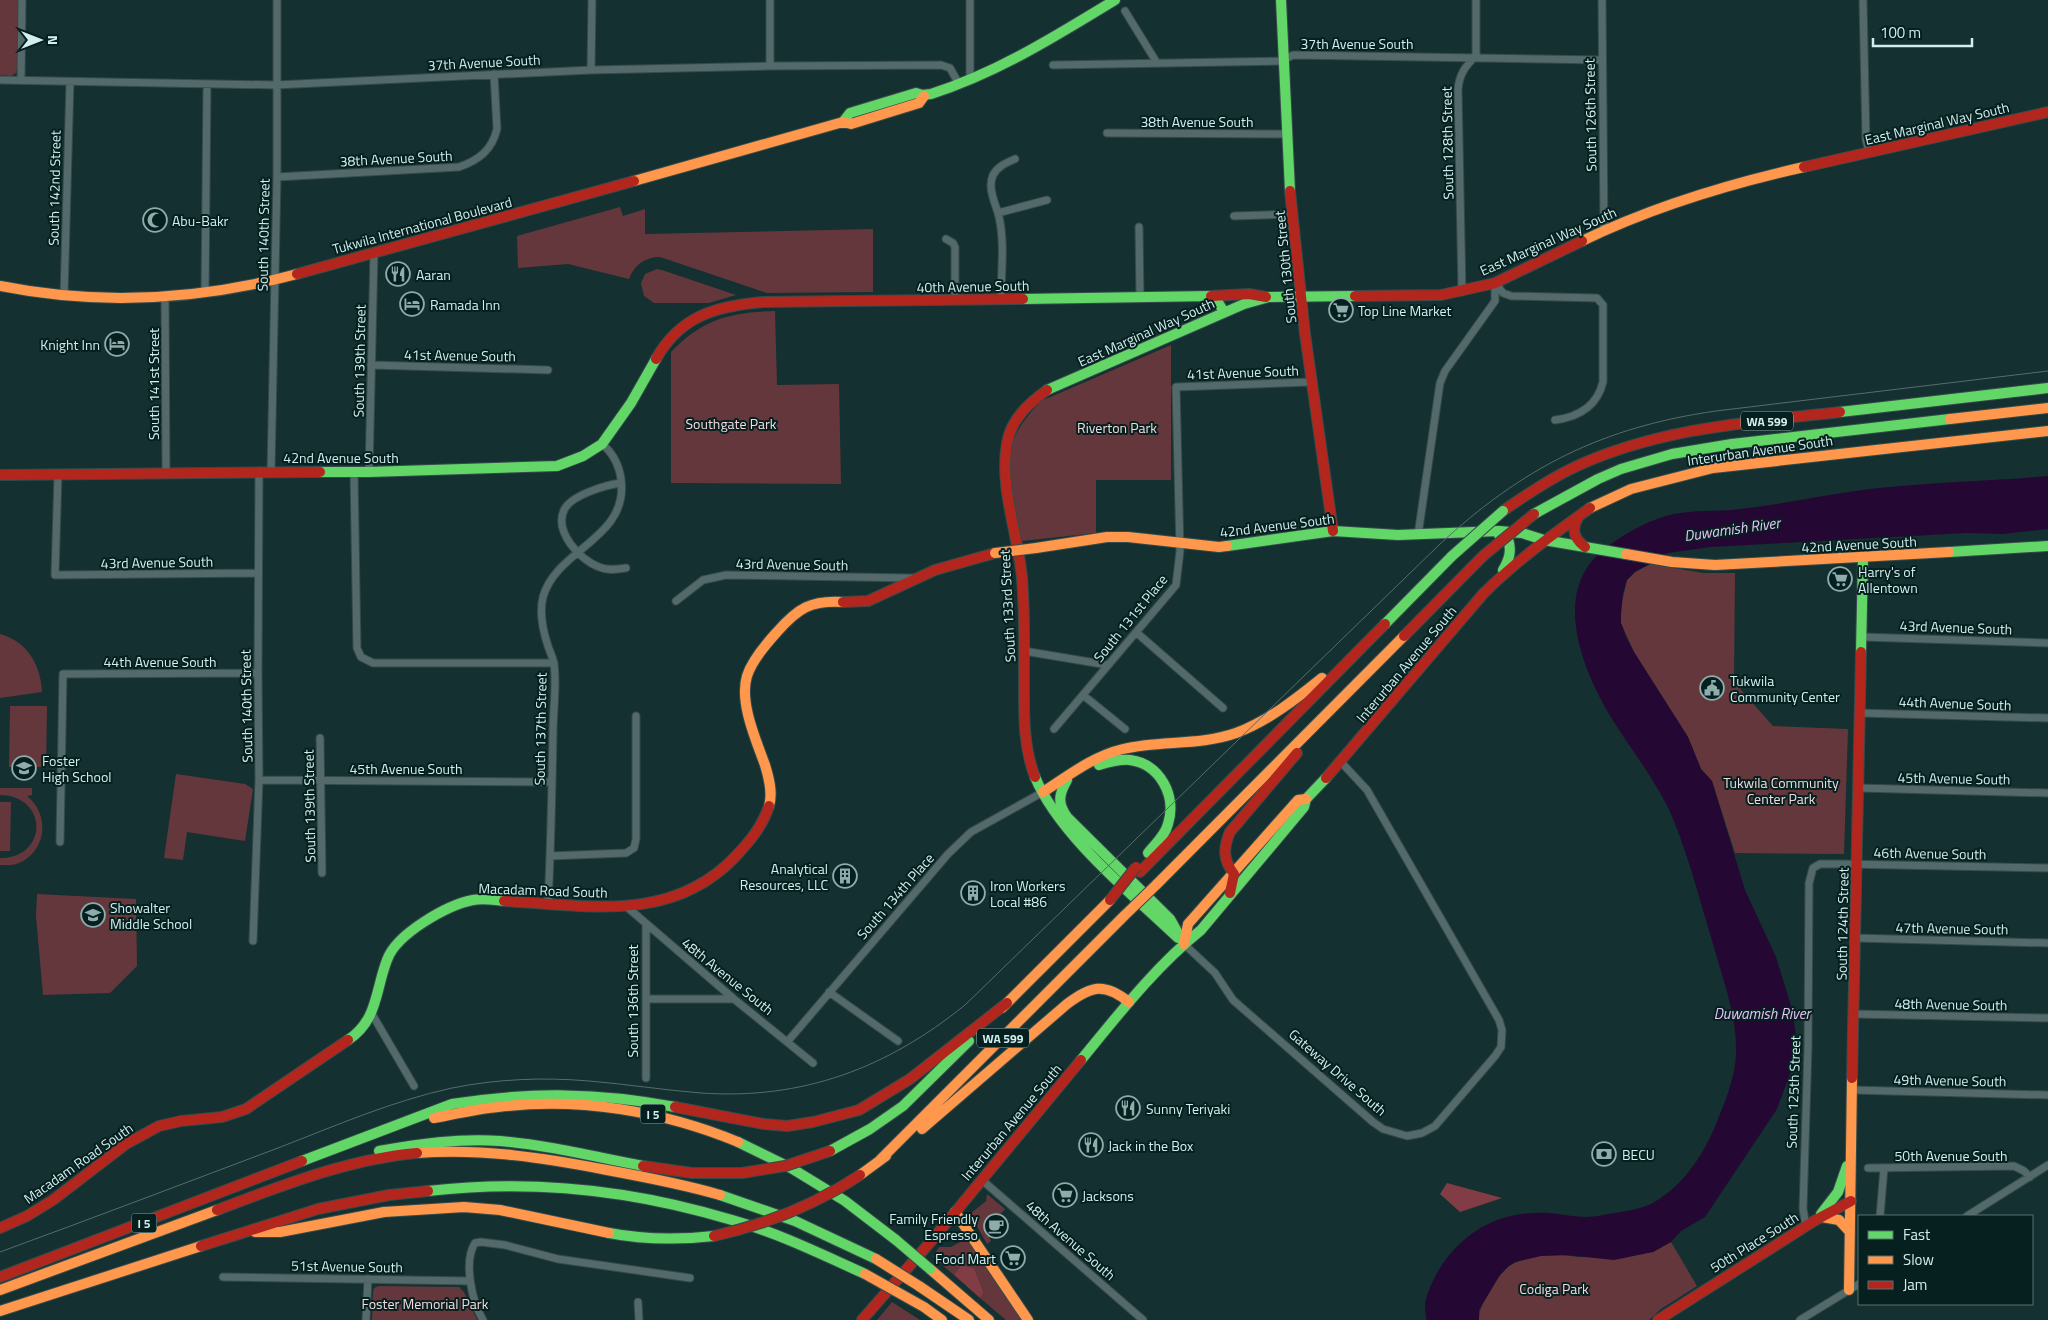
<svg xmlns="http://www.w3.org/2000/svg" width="2048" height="1320" viewBox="0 0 2048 1320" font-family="'Titillium Web',sans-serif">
	<rect width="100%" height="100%" fill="#143030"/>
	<path fill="#64373c" d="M0 0H18L17 69 16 73 11 76 0 75Z
		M620 207 623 216 645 209V234L873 229V292L767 293 660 257C645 257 634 265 629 279L568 264 518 268 517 236Z
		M657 269 662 270 736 295 709 303H654L644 296 641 283 645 274Z
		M775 311 777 385 839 384 841 484 671 483V352C702 319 731 312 775 311Z
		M1171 345V480H1096V533L1022 541C1016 508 1000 465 1017 432 1023 421 1032 411 1041 401Z
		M1651 564 1703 573H1735L1734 682 1773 726 1848 729 1844 854 1735 853 1712 781 1701 769 1688 737 1634 652 1621 623V606L1627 580 1635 572Z
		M0 634C27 641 41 665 42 692L0 698Z
		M10 706H47L46 767H9Z
		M176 774 245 784 253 789 245 841 187 832 183 860 164 858Z
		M0 788H32V795L27 796C50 814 47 851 19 863 13 866 7 865 0 865V858C48 858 49 796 0 795Z
		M0 802H11L10 851H0Z
		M37 894 136 899 137 966 110 993 43 995 36 916Z
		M987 1194 1005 1209 986 1231 991 1241 987 1244 970 1214 986 1201Z
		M960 1242H970L1022 1320H1006L980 1298 984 1293 974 1268 961 1265 954 1275 933 1257 939 1247H951Z
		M1671 1242 1697 1286 1661 1309 1649 1320H1479C1479 1308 1484 1301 1490 1291 1495 1282 1500 1273 1509 1266 1525 1254 1559 1254 1578 1257L1653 1252Z
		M379 1286 459 1287 464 1292 477 1320H372L373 1292 374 1288Z
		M892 1302 920 1320H877Z"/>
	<path fill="#813c45" d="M1447 1183 1502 1198 1460 1212 1440 1194Z
		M961 1265 974 1268 984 1293 980 1298 954 1275Z"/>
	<path fill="#240833" d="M2048 476V529L2003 534 1967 533 1711 547 1668 553 1635 572 1627 580 1623 593 1621 615V623L1626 637 1634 652 1688 737 1701 769 1712 781 1745 890 1776 957 1792 1009 1796 1036 1795 1060 1777 1109 1705 1217 1681 1231 1671 1242 1653 1252 1614 1260 1566 1255 1541 1256 1516 1262 1509 1266 1500 1275 1479 1310V1320H1426C1426 1315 1425 1310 1425 1305 1426 1293 1438 1269 1446 1259 1473 1225 1506 1211 1549 1213 1562 1214 1574 1217 1586 1217 1596 1217 1606 1214 1615 1213 1627 1211 1640 1209 1651 1204 1684 1186 1705 1153 1718 1119 1727 1097 1737 1072 1736 1048 1736 1014 1723 980 1714 947 1701 905 1690 861 1674 821 1655 775 1620 738 1598 694 1576 649 1558 588 1602 551 1620 536 1643 523 1666 516 1690 509 1715 512 1740 509 1786 504 1832 493 1879 488 1935 482 1992 481 2048 476Z"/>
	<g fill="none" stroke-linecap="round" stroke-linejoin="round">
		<g stroke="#354b4b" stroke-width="9">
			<path id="street" d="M770 0V66
				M970 0V79
				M1602 0 1604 230
				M1863 0 1866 140 1869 152
				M1125 11 1157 63
				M1053 65 1282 61 1293 55 1601 60
				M591 70 592 0
				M0 80 276 85 591 70 770 66 941 65 950 68 959 84
				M21 80 22 0
				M1107 133 1286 134
				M277 177 459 167C479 160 492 150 497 129L494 74
				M998 213 1047 200
				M1234 216 1293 214
				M1139 227 1140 297
				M946 239 953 243 955 247V300
				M1495 283 1503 293 1511 296 1597 298 1603 305V382C1597 407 1578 417 1555 420
				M1462 292 1458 90C1459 75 1465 66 1476 56V0
				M205 293 207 84
				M64 296 70 82
				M165 296 166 472
				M1001 299C1001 273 1005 243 999 217 996 204 987 189 993 175 998 166 1006 163 1015 159
				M371 365 548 370
				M271 471 277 177V0
				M354 472 357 648 361 657 373 663H554
				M369 472 374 252
				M58 475 55 575 258 573
				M621 483C606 485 571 495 564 510 554 532 580 560 599 567 608 571 617 569 626 568
				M1418 535 1440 383 1445 371 1495 301V283
				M676 601 703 580 726 575 912 578
				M1137 633 1223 708
				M1863 637 2048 643
				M1024 651 1108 665
				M1083 695 1125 729
				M1860 713 2048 718
				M1054 729 1176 585 1180 551 1176 387 1311 382
				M320 738 322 873
				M259 780 552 782
				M1859 788 2048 793
				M60 842 63 674 258 673
				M550 856 626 853 634 848 636 839V716
				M548 903C551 846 552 789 553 732 553 711 557 685 554 664 553 658 550 652 548 646 543 631 539 613 543 597 557 548 629 539 621 479 619 465 613 453 602 444
				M627 907 734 999 813 1063
				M1855 938 2048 943
				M253 941 259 780 258 673 259 471
				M1184 944 1215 973 1233 1000 1373 1122 1383 1129 1407 1136 1422 1133 1435 1126 1495 1056 1501 1047 1502 1030 1499 1020 1367 790 1341 762
				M829 992 898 1041
				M647 999H734
				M372 1014 414 1086
				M1853 1014 2048 1018
				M788 1041 948 854 971 832 1043 792
				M646 1078V925
				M1852 1090 2048 1095
				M1868 1168 2014 1166 2024 1171 2030 1177
				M982 1180 1143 1320
				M1880 1216 1884 1168
				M1967 1216 2048 1165
				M1806 1226 1803 1209 1808 1048 1809 883 1813 868 1820 864H1843L2048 868
				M223 1277 470 1281
				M638 1302 639 1320
				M366 1320 368 1279
				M483 1320C472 1302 463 1262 475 1243L481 1242 505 1245 558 1259 690 1278
				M1800 1320 1859 1284"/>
		</g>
		<g stroke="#354b4b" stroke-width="12">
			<path id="fast" d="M1281 0 1290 191
				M843 122 850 113 916 93 922 95 931 94C997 73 1056 36 1115 0
				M1023 299 1211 296 1216 299 1224 312
				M1047 390 1244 304 1269 297 1355 296
				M1840 412 2048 388
				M320 472H369L557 466 583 456 602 444 631 403 656 359
				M1534 514 1598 479 1621 469 1672 454 1732 444 1950 419
				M1499 535 1508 539C1512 551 1509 560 1503 570
				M1227 546 1333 531 1398 535 1499 531 1522 533 1544 540 1626 554
				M1949 552 2048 546
				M1385 624 1452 556
				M1861 652 1863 558
				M1099 765C1109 762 1119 759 1130 760 1160 764 1177 796 1168 824 1165 836 1155 844 1148 853
				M1035 777C1059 835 1133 895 1178 938
				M1067 780C1059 794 1057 803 1067 817L1170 919 1184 944
				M348 1040C378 1020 375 991 387 960 396 934 447 905 473 900 483 898 494 900 504 901
				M1081 1060C1118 1015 1155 967 1201 930L1304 807 1306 799 1326 778
				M738 1142 791 1168 845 1201 896 1240
				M379 1151C419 1144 459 1138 500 1141 548 1145 595 1157 643 1166
				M830 1151 870 1129 903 1106 969 1041
				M302 1161 452 1104C529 1092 598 1092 675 1107
				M428 1191C530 1179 633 1190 732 1220 778 1233 821 1254 865 1274
				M720 1195 795 1221 876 1259
				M1821 1214 1838 1192 1847 1166
				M609 1233C645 1240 678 1240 714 1236"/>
		</g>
		<g stroke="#354b4b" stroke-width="12">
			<path id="slow" d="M634 181 843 122 851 124 919 103 924 96
				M1582 241C1652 207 1728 184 1804 167
				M0 286C100 306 200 300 297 274
				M1950 419 2048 408
				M1590 508 1631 489 1713 468 2048 431
				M1036 548 1107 537H1128L1219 547 1227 546
				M1626 554 1672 562 1715 565 1949 552
				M1043 792C1068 776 1093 756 1123 749 1160 740 1199 746 1236 733 1268 721 1296 699 1322 678
				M769 806C773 793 769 778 765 765 756 740 739 702 747 676 752 660 766 644 777 632 798 608 811 600 843 602
				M1156 885 1404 636
				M1184 944 1188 924 1298 800 1306 799
				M1002 1008 1110 900
				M434 1118C455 1114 477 1109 498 1107 579 1097 663 1111 738 1142
				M922 1129 1067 1004C1091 986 1104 982 1129 1002
				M417 1153C481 1148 545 1158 607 1170 645 1177 683 1184 720 1195
				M880 1160 1125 915
				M860 1175 886 1156
				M955 1212 1028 1320
				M1822 1217 1839 1220 1850 1232
				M255 1232H280L384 1212 464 1207 500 1210 609 1233
				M930 1269 989 1320
				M919 1286 969 1320
				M0 1290 217 1210
				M1849 1290 1852 1078
				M924 1307 942 1320
				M0 1311 201 1246"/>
		</g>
		<g stroke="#354b4b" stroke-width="12">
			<path id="jam" d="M1804 167 2048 112
				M1290 191 1305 334 1333 531
				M297 274 634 181
				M1211 296 1249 294 1266 297
				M1355 296 1441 295 1495 283 1582 241
				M656 359C680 316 716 306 763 302L1023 299
				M0 475 320 472
				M1503 511C1527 494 1551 478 1577 466 1660 428 1751 422 1840 412
				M1579 516C1571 529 1573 538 1585 547
				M843 602 868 601 935 570 995 553
				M1404 636 1483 556
				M1035 777C1023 746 1024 713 1024 680 1024 646 1025 612 1022 578 1018 533 999 488 1007 443 1011 419 1029 403 1047 390
				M1326 778 1483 594C1516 561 1552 535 1590 508
				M1140 872 1385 624
				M1230 893 1234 874C1223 860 1223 848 1230 832L1297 753
				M504 901C587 905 671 924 735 857 750 841 762 827 769 806
				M1852 1078 1861 652
				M675 1107 764 1124 787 1126 813 1122 859 1110 910 1079 1007 1003
				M643 1166 692 1173H742
				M217 1210C281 1186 348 1159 417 1153
				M0 1228 27 1216 53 1200 126 1144 159 1126 181 1121 222 1117 246 1109 348 1040
				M201 1246 318 1209 389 1195 428 1191
				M0 1277 302 1161
				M862 1320 933 1239 1081 1060
				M1658 1320 1814 1221 1851 1201"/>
		</g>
		<use href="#street" stroke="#546a6a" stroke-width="7"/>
		<use href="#fast" stroke="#63d668" stroke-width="10"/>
		<use href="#slow" stroke="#ff974d" stroke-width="10"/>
		<use href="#jam" stroke="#b3261e" stroke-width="10"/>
		<path stroke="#586c6c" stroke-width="1" d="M0 1252C93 1218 185 1183 278 1148 335 1126 392 1101 452 1088 497 1079 543 1077 589 1081 626 1084 663 1090 701 1093 803 1100 887 1068 965 1005L1439 545C1523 467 1603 427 1716 411L2048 371"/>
		<g stroke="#354b4b" stroke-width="12" stroke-linecap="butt">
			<path id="fast-bridge" d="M1452 556 1503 511
				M896 1240 930 1269"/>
		</g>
		<g stroke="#354b4b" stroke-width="12" stroke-linecap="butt">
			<path id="slow-bridge" d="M995 553 1036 548
				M1125 915 1156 885
				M876 1259 919 1286
				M865 1274 924 1307"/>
		</g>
		<g stroke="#354b4b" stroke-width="12" stroke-linecap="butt">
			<path id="jam-bridge" d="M1483 556 1534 514
				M1110 900 1136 867
				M742 1173 785 1166 830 1151
				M714 1236C767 1224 815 1205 860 1175"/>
		</g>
		<use href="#fast-bridge" stroke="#63d668" stroke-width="10"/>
		<use href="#slow-bridge" stroke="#ff974d" stroke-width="10"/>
		<use href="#jam-bridge" stroke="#b3261e" stroke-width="10"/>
	</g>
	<defs>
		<g id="mosque-ring" transform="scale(1.25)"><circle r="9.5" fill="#061f1f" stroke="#8facac" stroke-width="1.5"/><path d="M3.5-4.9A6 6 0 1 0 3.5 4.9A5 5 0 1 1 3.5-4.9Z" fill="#8facac"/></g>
		<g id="restaurant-ring" transform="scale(1.25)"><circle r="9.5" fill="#061f1f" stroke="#8facac" stroke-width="1.5"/><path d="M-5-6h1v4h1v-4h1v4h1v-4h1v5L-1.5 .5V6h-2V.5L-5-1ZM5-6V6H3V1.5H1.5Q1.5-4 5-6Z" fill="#8facac"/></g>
		<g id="hotel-ring" transform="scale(1.25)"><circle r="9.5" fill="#061f1f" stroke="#8facac" stroke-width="1.5"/><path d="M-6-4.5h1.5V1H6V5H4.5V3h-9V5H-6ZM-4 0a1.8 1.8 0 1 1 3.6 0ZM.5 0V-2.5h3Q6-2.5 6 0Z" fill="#8facac"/></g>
		<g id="supermarket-ring" transform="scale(1.25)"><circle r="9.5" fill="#061f1f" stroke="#8facac" stroke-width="1.5"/><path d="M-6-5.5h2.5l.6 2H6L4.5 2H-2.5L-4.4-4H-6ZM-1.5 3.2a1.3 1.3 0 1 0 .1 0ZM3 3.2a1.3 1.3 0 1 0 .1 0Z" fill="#8facac"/></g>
		<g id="civic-ring" transform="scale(1.25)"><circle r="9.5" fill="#061f1f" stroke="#8facac" stroke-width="1.5"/><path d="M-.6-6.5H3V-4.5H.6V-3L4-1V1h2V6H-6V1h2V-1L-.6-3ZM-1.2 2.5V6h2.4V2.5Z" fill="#8facac"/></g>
		<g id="school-ring" transform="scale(1.25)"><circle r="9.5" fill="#061f1f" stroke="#8facac" stroke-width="1.5"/><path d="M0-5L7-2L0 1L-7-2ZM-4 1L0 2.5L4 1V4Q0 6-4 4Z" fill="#8facac"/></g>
		<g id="building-ring" transform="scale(1.25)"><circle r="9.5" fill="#061f1f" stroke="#8facac" stroke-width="1.5"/><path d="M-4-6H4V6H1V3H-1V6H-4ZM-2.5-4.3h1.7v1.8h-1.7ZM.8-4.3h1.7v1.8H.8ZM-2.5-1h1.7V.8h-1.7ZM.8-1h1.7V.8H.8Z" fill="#8facac"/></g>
		<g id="bank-ring" transform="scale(1.25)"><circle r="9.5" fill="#061f1f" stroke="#8facac" stroke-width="1.5"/><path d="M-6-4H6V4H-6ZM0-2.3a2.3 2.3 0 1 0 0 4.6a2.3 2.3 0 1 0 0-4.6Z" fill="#8facac"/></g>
		<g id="cafe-ring" transform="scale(1.25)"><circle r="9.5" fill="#061f1f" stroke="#8facac" stroke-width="1.5"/><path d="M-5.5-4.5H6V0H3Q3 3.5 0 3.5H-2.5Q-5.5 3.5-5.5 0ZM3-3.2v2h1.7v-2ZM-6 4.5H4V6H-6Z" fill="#8facac"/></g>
	</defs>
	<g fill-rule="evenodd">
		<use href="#mosque-ring" x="155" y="220"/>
		<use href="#restaurant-ring" x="398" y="274"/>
		<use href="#hotel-ring" x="412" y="304"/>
		<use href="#supermarket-ring" x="1341" y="310"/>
		<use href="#hotel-ring" x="117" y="344"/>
		<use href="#supermarket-ring" x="1840" y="579"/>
		<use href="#civic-ring" x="1712" y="688"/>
		<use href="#school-ring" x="24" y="768"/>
		<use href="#building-ring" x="845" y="876"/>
		<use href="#building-ring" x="973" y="893"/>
		<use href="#school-ring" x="93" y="915"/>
		<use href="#restaurant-ring" x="1128" y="1108"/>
		<use href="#restaurant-ring" x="1091" y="1145"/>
		<use href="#bank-ring" x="1604" y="1154"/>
		<use href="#supermarket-ring" x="1065" y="1195"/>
		<use href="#cafe-ring" x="996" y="1226"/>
		<use href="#supermarket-ring" x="1013" y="1258"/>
	</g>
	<g text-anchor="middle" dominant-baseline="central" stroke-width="4" stroke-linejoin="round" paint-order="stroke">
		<g fill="#061f1f" stroke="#94b1b0" stroke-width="1">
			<rect x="1741" y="411.5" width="52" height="19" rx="4"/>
			<rect x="977" y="1028.5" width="52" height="19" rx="4"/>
			<rect x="640.5" y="1104.5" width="25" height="19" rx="4"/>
			<rect x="131.5" y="1213.5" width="25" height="19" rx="4"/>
		</g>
		<g font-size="12" font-weight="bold" fill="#d1efee">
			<text x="1767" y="421">WA 599</text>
			<text x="1003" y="1038">WA 599</text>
			<text x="653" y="1114">I 5</text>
			<text x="144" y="1223">I 5</text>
		</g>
		<g font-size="14" fill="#d1efee" stroke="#061f1f">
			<text x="1357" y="43">37th Avenue South</text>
			<text transform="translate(484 62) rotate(-3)">37th Avenue South</text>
			<text transform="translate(1590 115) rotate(-91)">South 126th Street</text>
			<text x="1197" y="121">38th Avenue South</text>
			<text transform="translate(1937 123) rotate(-13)">East Marginal Way South</text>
			<text transform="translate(1447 143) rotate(-91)">South 128th Street</text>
			<text transform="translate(396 158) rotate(-3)">38th Avenue South</text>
			<text transform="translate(54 188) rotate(-89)">South 142nd Street</text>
			<text transform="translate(422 225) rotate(-15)">Tukwila International Boulevard</text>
			<text transform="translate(263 235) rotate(-89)">South 140th Street</text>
			<text transform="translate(1548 241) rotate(-24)">East Marginal Way South</text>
			<text transform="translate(1285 267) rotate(-96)">South 130th Street</text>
			<text transform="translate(973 286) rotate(-1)">40th Avenue South</text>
			<text transform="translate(1146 332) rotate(-24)">East Marginal Way South</text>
			<text transform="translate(460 355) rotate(1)">41st Avenue South</text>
			<text transform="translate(359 361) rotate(-89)">South 139th Street</text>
			<text transform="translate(1243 372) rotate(-2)">41st Avenue South</text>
			<text transform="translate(153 384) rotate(-90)">South 141st Street</text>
			<text transform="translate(1760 450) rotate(-8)">Interurban Avenue South</text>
			<text x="341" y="457">42nd Avenue South</text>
			<text transform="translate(1277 525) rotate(-7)">42nd Avenue South</text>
			<text transform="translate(1859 544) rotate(-3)">42nd Avenue South</text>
			<text transform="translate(157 562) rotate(-1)">43rd Avenue South</text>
			<text transform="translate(792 564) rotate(1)">43rd Avenue South</text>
			<text transform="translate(1007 606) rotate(-93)">South 133rd Street</text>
			<text transform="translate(1130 618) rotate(-51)">South 131st Place</text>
			<text transform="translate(1956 627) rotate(2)">43rd Avenue South</text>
			<text x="160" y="661">44th Avenue South</text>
			<text transform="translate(1406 664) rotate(-50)">Interurban Avenue South</text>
			<text transform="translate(1955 703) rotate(2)">44th Avenue South</text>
			<text transform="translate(246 706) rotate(-91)">South 140th Street</text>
			<text transform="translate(540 729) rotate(-89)">South 137th Street</text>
			<text x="406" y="768">45th Avenue South</text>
			<text transform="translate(1954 778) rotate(1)">45th Avenue South</text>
			<text transform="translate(309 806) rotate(-91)">South 139th Street</text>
			<text transform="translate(1930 853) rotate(1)">46th Avenue South</text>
			<text transform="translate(543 890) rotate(2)">Macadam Road South</text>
			<text transform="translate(895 896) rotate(-49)">South 134th Place</text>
			<text transform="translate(1842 924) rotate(-89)">South 124th Street</text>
			<text transform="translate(1952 928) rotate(1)">47th Avenue South</text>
			<text transform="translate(728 976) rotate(39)">48th Avenue South</text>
			<text transform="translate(632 1001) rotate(-90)">South 136th Street</text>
			<text transform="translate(1951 1004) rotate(1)">48th Avenue South</text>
			<text transform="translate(1338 1072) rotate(41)">Gateway Drive South</text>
			<text transform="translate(1950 1080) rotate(1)">49th Avenue South</text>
			<text transform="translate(1793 1092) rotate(-88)">South 125th Street</text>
			<text transform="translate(1011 1122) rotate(-50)">Interurban Avenue South</text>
			<text x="1951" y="1155">50th Avenue South</text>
			<text transform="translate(78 1163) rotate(-35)">Macadam Road South</text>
			<text transform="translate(1071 1240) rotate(41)">48th Avenue South</text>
			<text transform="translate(1754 1242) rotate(-32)">50th Place South</text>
			<text transform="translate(347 1266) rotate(1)">51st Avenue South</text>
		</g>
		<g font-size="14" fill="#d1efee" stroke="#061f1f" text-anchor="start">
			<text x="172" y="220">Abu-Bakr</text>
			<text x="416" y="274">Aaran</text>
			<text x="430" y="304">Ramada Inn</text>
			<text x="1358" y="310">Top Line Market</text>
			<text x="100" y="344" text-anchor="end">Knight Inn</text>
			<text x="1858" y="571">Harry's of<tspan x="1858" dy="16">Allentown</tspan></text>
			<text x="1730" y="680">Tukwila<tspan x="1730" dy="16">Community Center</tspan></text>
			<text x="42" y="760">Foster<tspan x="42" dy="16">High School</tspan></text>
			<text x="828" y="868" text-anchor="end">Analytical<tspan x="828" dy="16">Resources, LLC</tspan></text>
			<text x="990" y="885">Iron Workers<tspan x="990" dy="16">Local #86</tspan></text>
			<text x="110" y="907">Showalter<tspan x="110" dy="16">Middle School</tspan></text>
			<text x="1146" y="1108">Sunny Teriyaki</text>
			<text x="1108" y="1145">Jack in the Box</text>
			<text x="1622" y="1154">BECU</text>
			<text x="1082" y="1195">Jacksons</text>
			<text x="978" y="1218" text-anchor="end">Family Friendly<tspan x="978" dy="16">Espresso</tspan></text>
			<text x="996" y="1258" text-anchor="end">Food Mart</text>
		</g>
		<g font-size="14" fill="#f4dadc" stroke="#061f1f">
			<text x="731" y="423">Southgate Park</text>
			<text x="1117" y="427">Riverton Park</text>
			<text x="1781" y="782">Tukwila Community<tspan x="1781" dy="16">Center Park</tspan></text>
			<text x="1554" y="1288">Codiga Park</text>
			<text x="425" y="1303">Foster Memorial Park</text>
		</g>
		<g font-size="15" font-style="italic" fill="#e8c2fb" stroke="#061f1f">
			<text transform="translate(1732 529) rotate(-8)">Duwamish River</text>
			<text x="1762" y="1013">Duwamish River</text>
		</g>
	</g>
	<rect x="1858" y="1215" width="175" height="90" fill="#061f1f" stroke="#577272"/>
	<rect x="1868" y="1231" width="25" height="8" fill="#63d668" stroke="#577272"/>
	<text x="1903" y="1240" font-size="15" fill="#d1efee">Fast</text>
	<rect x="1868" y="1256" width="25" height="8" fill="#ff974d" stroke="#577272"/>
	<text x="1903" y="1265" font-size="15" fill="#d1efee">Slow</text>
	<rect x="1868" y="1281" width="25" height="8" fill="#b3261e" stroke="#577272"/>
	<text x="1903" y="1290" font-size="15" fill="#d1efee">Jam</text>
	<g transform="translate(40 40) rotate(90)" stroke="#061f1f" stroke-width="4" paint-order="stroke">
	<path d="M0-4L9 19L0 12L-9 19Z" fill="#d1efee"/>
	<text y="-8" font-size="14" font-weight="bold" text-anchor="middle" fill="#d1efee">N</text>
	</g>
	<path d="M1873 38v8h99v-8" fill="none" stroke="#d1efee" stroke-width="2.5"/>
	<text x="1880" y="38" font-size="15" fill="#d1efee" stroke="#061f1f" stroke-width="4" paint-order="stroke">100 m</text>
</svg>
